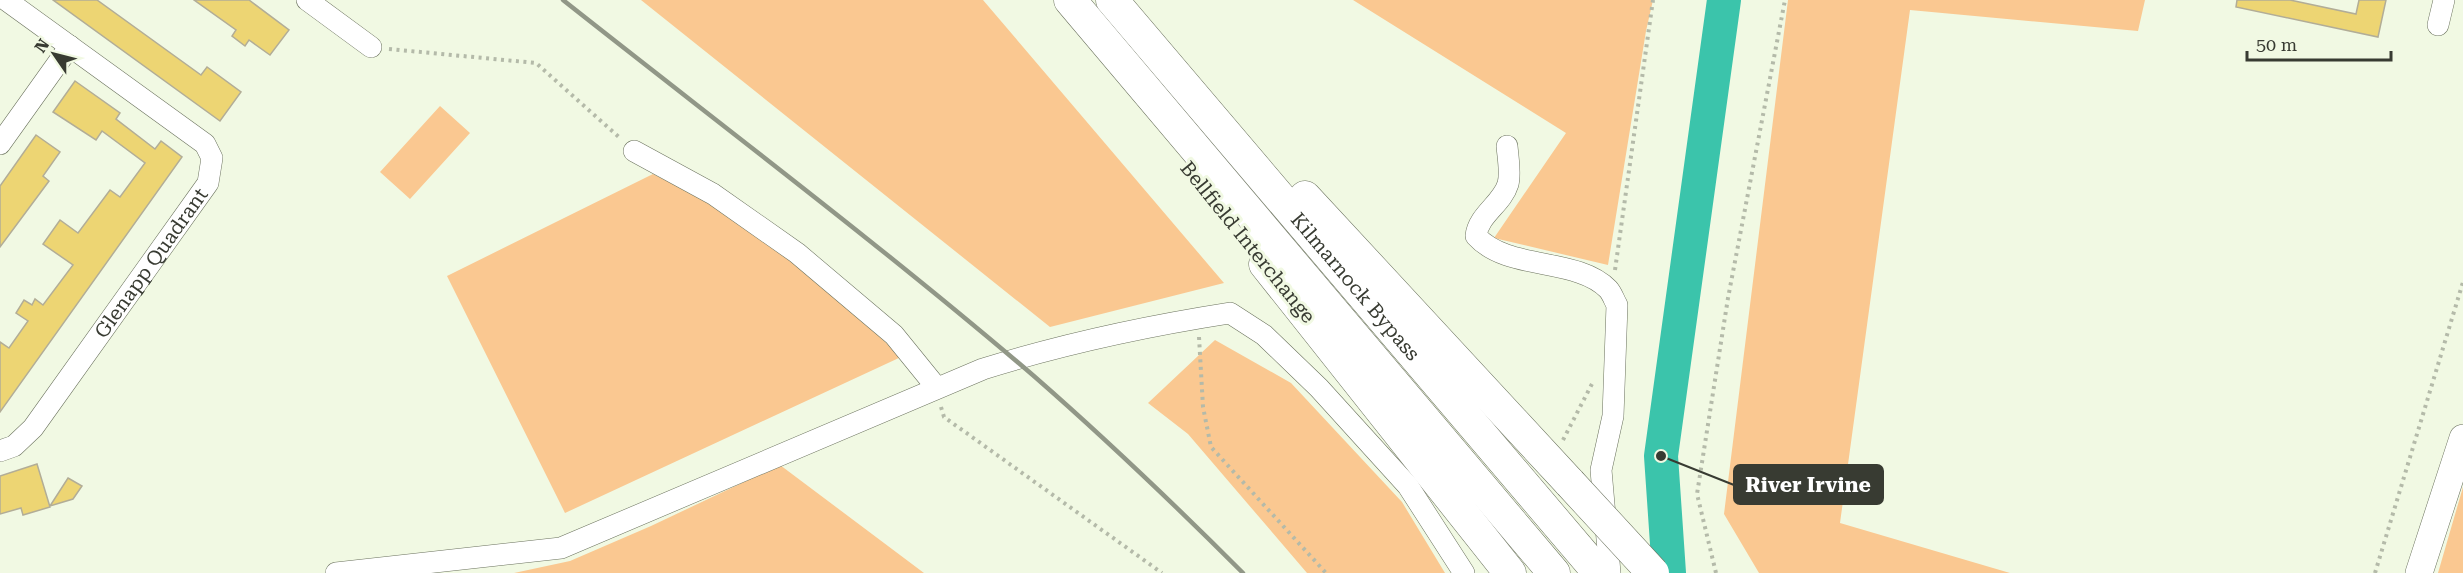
<svg xmlns="http://www.w3.org/2000/svg" width="2463" height="573" viewBox="0 0 2463 573" font-family="'Roboto Serif',serif">
	<rect width="100%" height="100%" fill="#f1f9e3"/>
	<path fill="#fac891" d="M641 0H983L1224 283 1050 327Z
		M1353 0H1653L1646 31 1608 265 1494 238 1566 133Z
		M1788 0H2145L2138 31 1910 10 1840 523 2010 573H1759L1724 514Z
		M440 106 470 133 410 199 380 172Z
		M653 174 731 213 832 291 901 357 565 513 447 276Z
		M1215 340 1291 383 1402 502 1445 573H1307L1188 434 1148 403Z
		M780 465 924 573H514L570 561 651 526Z
		M2463 487V573H2438Z"/>
	<g fill="none" stroke-linecap="round" stroke-linejoin="round">
		<path stroke="#3bc4ab" stroke-width="34" d="M1669 573 1661 456 1724 0"/>
	</g>
	<path fill="#edd573" stroke="#b2ad97" stroke-width="1.5" d="M53 0H97L201 75 207 67 241 92 220 121Z
		M194 0H249L289 30 270 55 249 40 245 46 232 36 236 30Z
		M2237 0H2290L2356 14 2359 0H2386L2378 37 2236 7Z
		M75 81 120 113 116 119 155 149 161 141 182 157 0 412V342L9 348 28 321 16 313 24 300 32 305 35 299 43 305 73 265 43 244 60 220 78 233 110 190 120 197 145 163 102 131 96 140 53 112Z
		M36 135 60 152 43 176 49 181 0 247V186Z
		M37 464 50 507 23 515 21 508 0 514V476Z
		M68 478 82 486 73 499 50 506Z"/>
	<g fill="none" stroke-linecap="round" stroke-linejoin="round">
		<g stroke="#6b725e" stroke-width="22">
			<g id="minor">
				<path d="M307 0 371 47"/>
				<path d="M2438 25 2444 0"/>
				<path d="M0 144 70 46"/>
				<path d="M1507 146C1508 158 1511 173 1508 184 1502 204 1478 215 1476 236 1507 271 1577 257 1608 289 1612 293 1614 300 1617 305L1613 416 1601 470 1610 573"/>
				<path d="M634 151 713 194 797 253 894 335 937 388"/>
				<path id="s1" d="M0 451 14 446 33 428 208 183 212 158 205 144 6 0"/>
				<path d="M336 573 561 548 983 369C1063 344 1147 326 1230 313L1264 335 1319 388 1408 486 1464 573"/>
			</g>
		</g>
		<g stroke="#6b725e" stroke-width="28">
			<path id="major" d="M2419 573 2463 438"/>
		</g>
		<g stroke="#6b725e" stroke-width="33">
			<g id="highway">
				<path d="M1070 0 1554 573"/>
				<path id="s2" d="M1112 0 1599 573"/>
				<path d="M1305 197 1570 483"/>
				<path d="M1265 264 1510 573"/>
			</g>
		</g>
		<path stroke="#b4baa9" stroke-width="4" stroke-dasharray="3 4.5" stroke-linecap="butt" d="M389 49 536 63 620 138
			M1615 270 1653 0
			M1199 337 1203 407 1211 447 1326 573
			M941 407 944 417 1162 573
			M1563 440 1594 380
			M1716 573 1697 494 1728 298 1785 0
			M2375 573 2463 282"/>
		<use href="#minor" stroke="#fff" stroke-width="21"/>
		<use href="#major" stroke="#fff" stroke-width="27"/>
		<use href="#highway" stroke="#fff" stroke-width="32"/>
		<path stroke="#919787" stroke-width="4.5" d="M563 0C721 125 882 246 1035 377 1107 440 1176 506 1243 573"/>
		<g stroke="#6b725e" stroke-width="33" stroke-linecap="butt">
			<path id="highway-bridge" d="M1570 483 1653 573"/>
		</g>
		<use href="#highway-bridge" stroke="#fff" stroke-width="32"/>
	</g>
	<g text-anchor="middle" dominant-baseline="central" stroke-width="6" stroke-linejoin="round" paint-order="stroke">
		<g font-size="20" fill="#383b32" stroke="#f1f9e3">
			<text transform="translate(1248 242) rotate(51)">Bellfield Interchange</text>
			<text stroke="none"><textPath href="#s1" startOffset="244">Glenapp Quadrant</textPath></text>
			<text stroke="none"><textPath href="#s2" startOffset="376">Kilmarnock Bypass</textPath></text>
		</g>
	</g>
	<path fill="none" stroke="#383b32" stroke-width="2" d="M1661 456L1734 485"/>
	<circle fill="#383b32" stroke="#f1f9e3" stroke-width="2" cx="1661" cy="456" r="6"/>
	<rect fill="#383b32" stroke="#383b32" stroke-width="2" x="1734" y="465" width="149" height="39" rx="6"/>
	<g font-size="21" text-anchor="middle" font-weight="bold" fill="#fff">
		<text x="1808" y="492">River Irvine</text>
	</g>
	<g transform="translate(54 54) rotate(305)" stroke="#f1f9e3" stroke-width="4.5" paint-order="stroke">
	<path d="M0-4.5L10 22L0 15L-10 22Z" fill="#383b32"/>
	<text y="-9" font-size="16" font-weight="bold" text-anchor="middle" fill="#383b32">N</text>
	</g>
	<path d="M2247 51v9h144v-9" fill="none" stroke="#383b32" stroke-width="3"/>
	<text x="2256" y="51" font-size="18" fill="#383b32" stroke="#f1f9e3" stroke-width="4.5" paint-order="stroke">50 m</text>
</svg>
